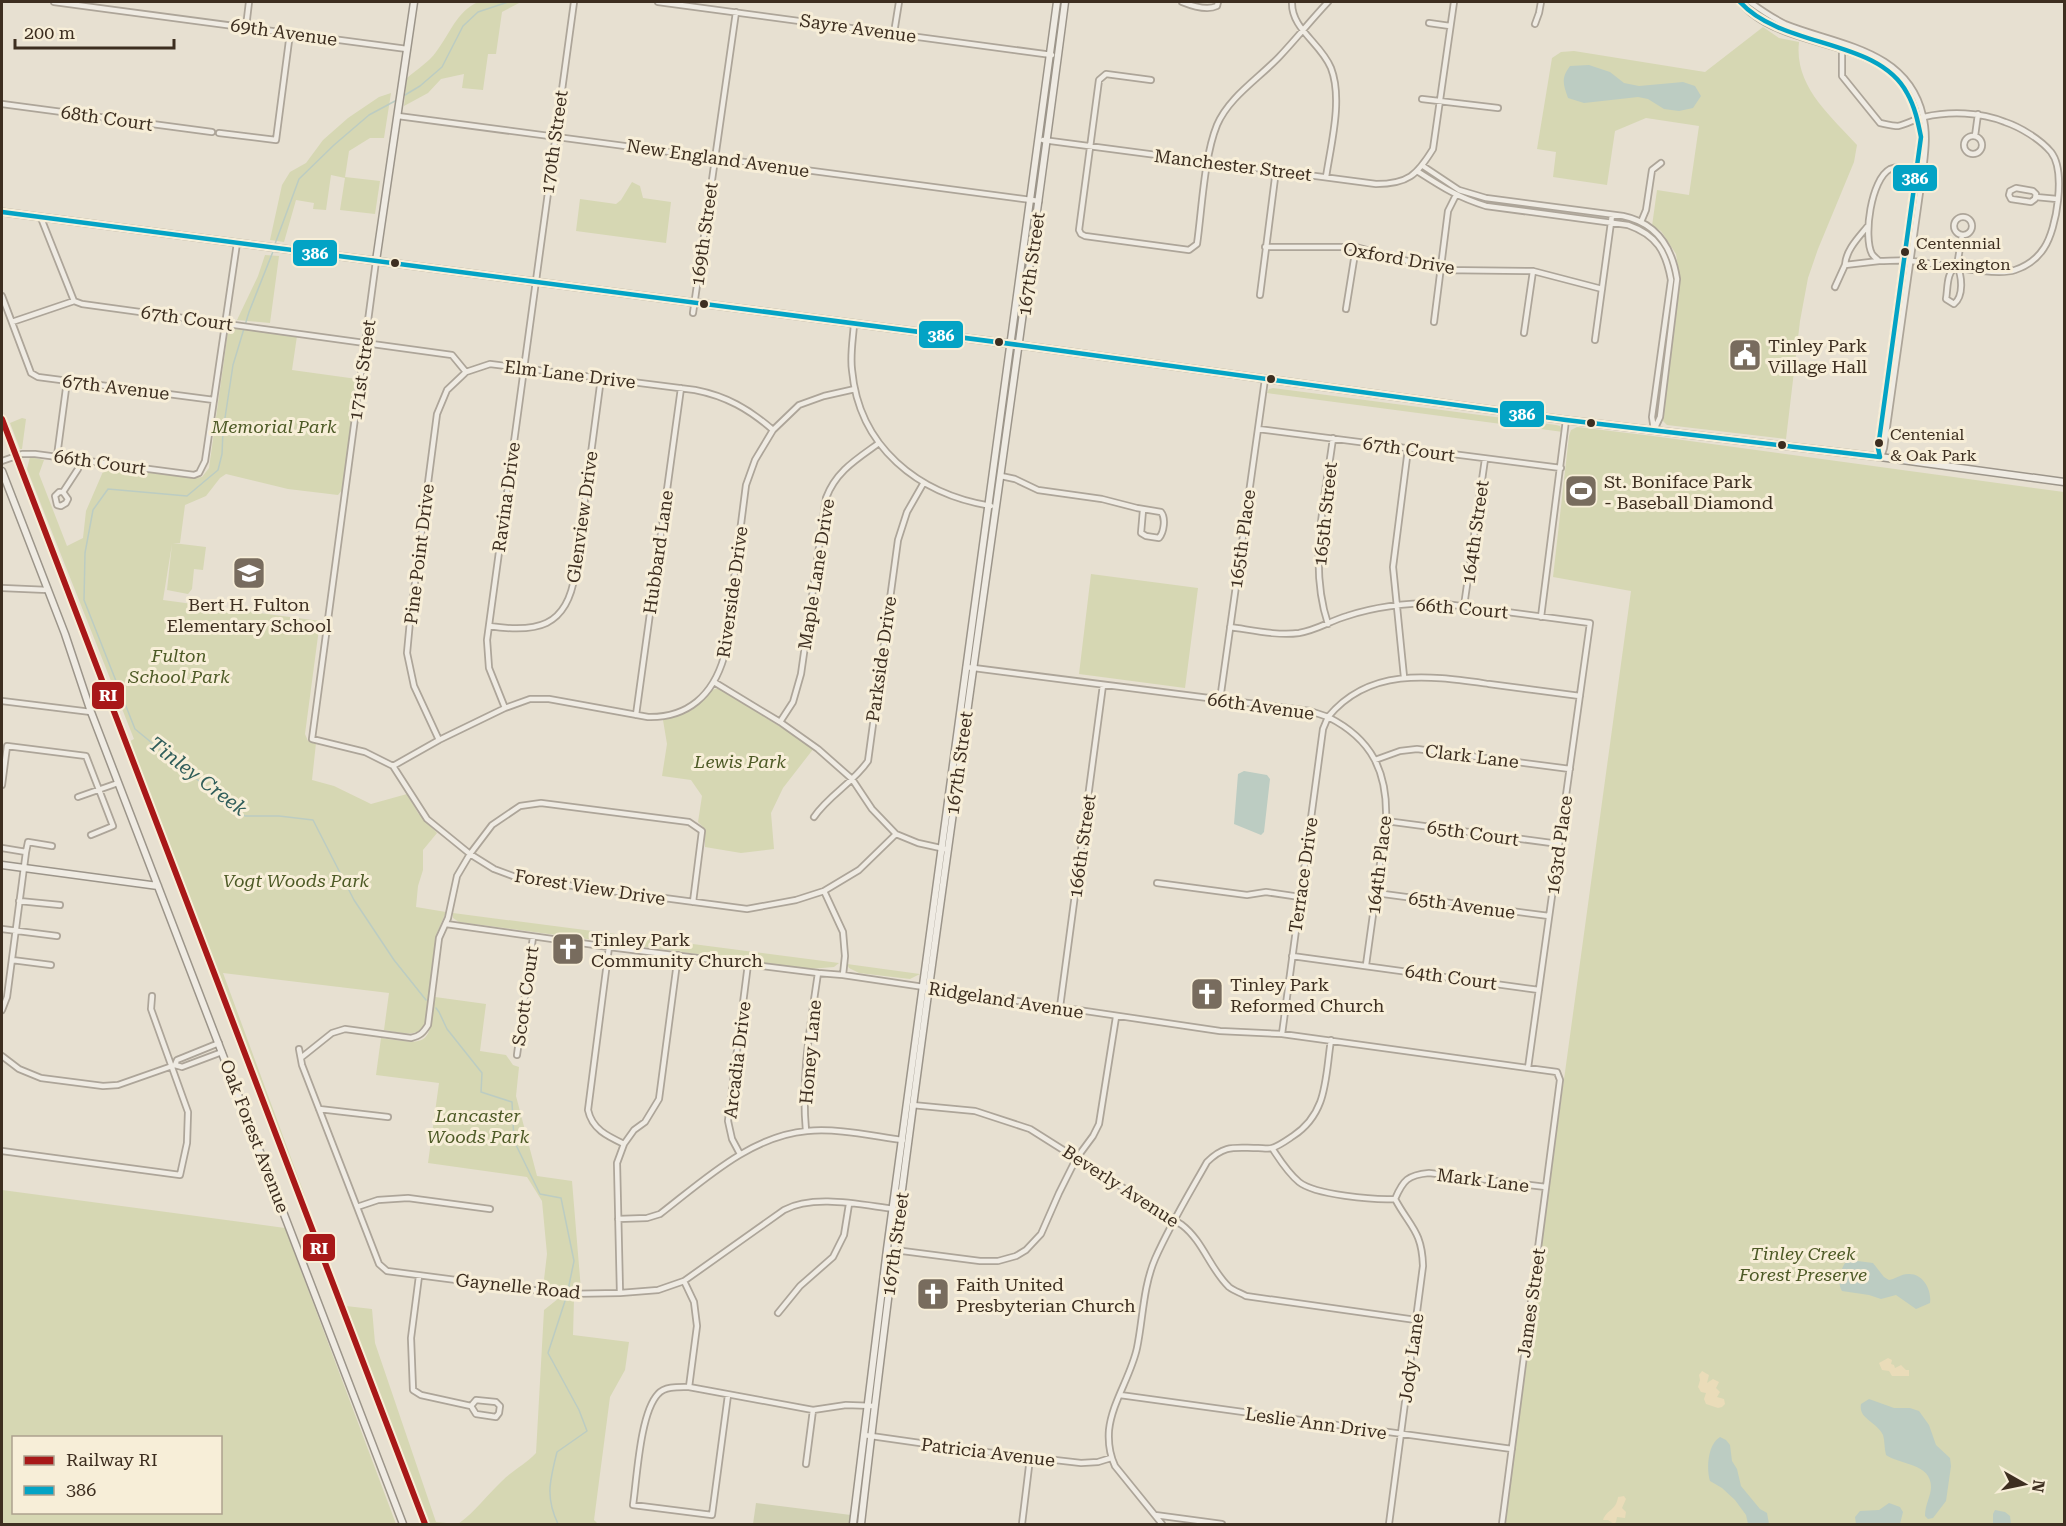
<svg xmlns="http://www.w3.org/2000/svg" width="2066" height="1526" viewBox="0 0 2066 1526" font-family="'Roboto Serif',serif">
	<rect width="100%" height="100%" fill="#e7e0d1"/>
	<path fill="#d6d7b3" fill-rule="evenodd" d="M478 2H521L502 12 496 54H488L483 90 462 88 464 74 441 79 428 93 404 106 407 78C416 70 429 62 436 52 450 34 456 12 478 2Z
		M1763 27 1779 38 1799 42C1794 86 1830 115 1857 145L1854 162 1818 249 1808 278 1800 321 1786 439 1667 425 1662 420 1680 281 1676 254 1661 231 1652 226 1657 190 1689 195 1699 126 1646 118 1615 131 1607 185 1553 177 1556 152 1537 149 1552 58 1561 52 1574 51 1705 72Z
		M391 93 384 138H370L349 151 345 177 380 181 375 214 340 210 345 178 331 175 326 210 313 209 314 203 296 200 284 242 270 240 282 185 290 172 306 163 323 140 348 118 379 97Z
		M632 182 640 186 643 198 671 202 666 243 576 231 580 199 616 204 621 200Z
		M265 255 279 256 270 323 237 320 258 276Z
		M233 328 297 336 292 370 357 379 343 489 338 495 288 489 226 474 220 478 206 496 185 505 180 543H173L206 547 203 570 194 569 192 589 188 594 167 590 172 544 163 600 320 621 305 734 308 741 316 743 312 780 334 786 371 804 407 794 418 813 437 833 423 850V870L418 886 416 907 446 912 437 933 425 1025C416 1039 399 1032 384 1030L389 993 223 973 305 1196 301 1195 128 742 134 739 27 469 30 457 44 460 39 474 67 546 83 538 86 511 105 467 194 478 202 477 209 468 228 331Z
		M1273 388 1556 425 1560 426 1563 432 1267 393 1269 389Z
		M22 418 26 419 22 449H20L10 423Z
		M1577 427 1653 436 2064 492V1524H1503L1631 591 1553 577 1569 436 1571 430Z
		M1091 574 1198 588 1185 688 1079 674Z
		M718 688 814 748 783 788 771 813 774 849 741 853 705 847V829L698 822 702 796 691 780 662 776 667 744 663 720 692 710 712 690Z
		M453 913 839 963 834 967 809 969 459 922 453 918Z
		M847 964 920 974 910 979 859 973 849 968Z
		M435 997 486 1004 480 1051 506 1055 513 1065 519 1067 516 1096 537 1176 572 1181 581 1290 543 1288 547 1254 542 1201 527 1177 428 1163 439 1083 376 1075 381 1038C431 1045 428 1046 435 997Z
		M2 1190 285 1228 396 1524H2ZM14 1438H220V1512H14Z
		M559 1298 574 1299 573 1335 629 1342 625 1370 610 1397 594 1520 598 1524H429L346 1306 372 1309 375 1343 436 1522 458 1524C475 1512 487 1495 502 1481 513 1470 526 1464 536 1453L544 1310Z"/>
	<path fill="#eadcb9" d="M1888 1358 1892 1360 1891 1364 1894 1365 1895 1368 1901 1365 1906 1370H1909V1376H1892L1889 1371 1882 1370 1879 1363Z
		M1702 1371 1709 1375 1707 1383 1713 1379 1719 1382 1716 1388 1720 1392 1717 1397 1724 1399 1725 1404 1722 1407 1718 1408 1706 1404 1704 1399 1706 1393 1701 1392 1698 1387 1700 1380 1699 1375Z
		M1624 1496 1626 1499 1622 1508 1626 1512 1625 1518 1617 1517 1616 1522 1614 1524 1608 1520H1603C1607 1509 1616 1511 1618 1497Z"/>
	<path fill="#d1d1b3" d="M756 1503 851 1515 850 1524H753Z"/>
	<path fill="#bcccc2" d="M1589 65 1610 72 1624 83 1639 86 1683 82 1695 86 1701 96 1693 108 1679 111 1664 109 1648 99 1638 97 1584 103 1568 98C1563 84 1561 78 1570 66Z
		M1244 771 1267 775 1270 779 1264 832 1261 835 1234 824 1238 774Z
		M1850 1260 1873 1263 1884 1277 1889 1280C1895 1279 1901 1274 1908 1274 1923 1273 1932 1290 1930 1303L1916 1309 1896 1295 1881 1299 1869 1295 1842 1291C1837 1283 1840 1271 1845 1263Z
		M1869 1399 1894 1408H1910L1919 1411 1929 1425 1936 1445 1950 1458 1951 1466 1946 1501 1933 1518 1928 1519 1925 1516C1925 1504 1931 1496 1931 1487 1931 1463 1900 1465 1886 1455 1884 1448 1885 1441 1883 1435 1877 1422 1858 1419 1861 1404Z
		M1720 1437 1726 1440 1730 1445 1732 1461 1737 1469 1741 1486 1760 1509 1767 1513 1769 1524H1748L1746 1515 1735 1500 1722 1488 1710 1481C1706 1468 1708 1444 1720 1437Z
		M1889 1503 1900 1507 1903 1512 1900 1524H1856L1855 1517 1860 1511 1879 1510Z
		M1995 1510 2005 1512 2010 1516 2011 1524H1993V1514Z"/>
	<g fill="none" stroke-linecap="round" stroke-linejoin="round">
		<path stroke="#bcccc2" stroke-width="1.5" d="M405 95 420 86 442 67 463 26 478 12 508 2
			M275 244 299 179 334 145 369 115 395 101
			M274 249 249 312 233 365 223 431 222 454 218 470 187 496 108 489 93 510 85 553 84 600 135 729 186 771 245 816H279L313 820 354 900 394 960 426 1000
			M436 1008 439 1012 447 1029 482 1073 481 1092 512 1102 514 1141 540 1194 561 1198 574 1261 568 1290
			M558 1524C545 1497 550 1480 557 1452L587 1431 579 1410 548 1353 566 1298"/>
		<g stroke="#ada599" stroke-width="8">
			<path id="street" d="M54 2 407 49
				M658 2 1052 55
				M1182 2C1192 6 1207 11 1217 6L1218 2
				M1292 2C1291 29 1321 43 1331 68 1343 99 1331 144 1326 177
				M1740 2C1754 19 1774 28 1795 35 1858 56 1912 58 1921 137L1878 448 1880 457
				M1750 2C1761 10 1773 18 1785 24 1837 45 1908 49 1923 116 1928 134 1925 153 1923 171L1884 448 1881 457
				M1429 23 1450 26
				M1535 24 1539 13 1541 2
				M246 27 249 2
				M894 33 899 2
				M1842 50V76L1880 123C1885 124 1893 126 1898 126 1907 124 1915 119 1924 117 1950 111 1980 112 2005 122 2020 127 2040 139 2051 152 2066 171 2057 229 2044 248 2037 259 2027 266 2015 270 1995 277 1936 263 1911 261 1900 260 1890 261 1879 261 1877 259 1874 257 1872 254 1863 237 1871 179 1890 169 1899 165 1913 169 1923 171
				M1151 80 1106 74 1099 80 1079 230 1081 234 1085 236 1189 250 1197 244C1202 209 1204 157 1217 125 1229 97 1258 79 1279 57 1296 39 1311 20 1328 2
				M1422 99 1498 108
				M2 104 212 132
				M398 116 1039 201
				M219 133 276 140 290 33
				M1975 136 1978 114
				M1964 145a9 9 0 1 1 18 0a9 9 0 1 1-18 0Z
				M1043 140 1376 184C1408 184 1417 175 1433 149L1454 2
				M1423 166 1459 190 1486 198 1623 216C1657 223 1672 247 1677 279L1660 417 1654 430
				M1417 171C1442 187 1457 197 1486 206L1628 225C1657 235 1666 252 1671 280L1652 417 1654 430
				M2016 188 2033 191 2036 194 2035 199 2031 202 2011 199 2009 195 2010 191Z
				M2036 197 2057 199
				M1954 226a9 9 0 1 1 18 0a9 9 0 1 1-18 0Z
				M41 218 74 301
				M1641 222 1646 210 1652 170 1661 163
				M1867 227C1858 238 1846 250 1845 265L1879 261
				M1265 247H1356L1441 270 1533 271 1602 289
				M376 261 312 739 365 752 393 766 427 819 470 854 494 869 521 879 747 909 796 900 824 891 859 870 896 834
				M1957 266C1962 276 1964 296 1954 304L1946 299C1948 288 1946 272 1957 266Z
				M1957 266 1962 235
				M1835 287 1845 265
				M1260 295 1276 170
				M2 296 31 373 38 377 214 400
				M1346 309 1356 247
				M693 313 736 12
				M12 322 74 301 82 304 452 355 466 372 490 364 695 390C726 396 749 409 773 430
				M1434 322 1448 211 1456 195
				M854 324C853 339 850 355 852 370 859 447 918 494 991 506
				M1524 333 1533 271
				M1595 340 1612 215
				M1258 429 1561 468
				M57 456 67 381
				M2 461 22 454H35L194 475 199 473 205 461 237 243
				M1001 476 1015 479 1038 490 1102 499 1137 508 1161 512C1166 518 1164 532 1159 538L1146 536 1141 533 1143 510
				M63 492H59L55 496 57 505 61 506 66 503 68 499 63 492 78 469 80 459
				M2 588 48 590
				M1464 606 1485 459
				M1541 617 1566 420
				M1328 624C1308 564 1325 499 1333 438
				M489 626C536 633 567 628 575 574L601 378
				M1230 627C1252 630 1277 636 1299 633 1317 630 1330 621 1347 616 1377 606 1406 603 1438 603L1590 623 1528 1068
				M966 667 1310 711 1328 717C1370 666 1431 676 1489 684 1519 688 1550 692 1580 696
				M1404 677 1393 567 1408 449
				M714 682 780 722 818 749 852 779 872 809 896 834 918 843 945 849
				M1220 700 1265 379
				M2 701 91 712
				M505 708 489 668 487 640 574 2
				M636 715 681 388
				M780 722 793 702 801 674 826 498C836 471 857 459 879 443
				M439 740 414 686 407 653 410 621 437 414 447 390 466 372
				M1375 760 1400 751 1417 749 1570 769
				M393 766 439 740 505 708 530 699H549L648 717C688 718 713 695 724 657L746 485 755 460 773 430 799 405 824 396 855 389
				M2 785 7 746 86 756 113 826 91 835
				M78 797 118 783
				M814 817C829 795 853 783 868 761L898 540 907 512 923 484
				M1386 821 1559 844
				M2 848 26 852 7 997 2 1010
				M26 852 28 842 52 846
				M1157 883 1247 895 1266 892 1300 897
				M824 891 843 932 845 956 843 975
				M1376 893 1549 916
				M19 901 60 905
				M446 924 609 947 818 973 843 975 1220 1031 1282 1034 1557 1072 1560 1080 1502 1524
				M2 929 57 936
				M609 947 588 1110C592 1129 607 1136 624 1144
				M1292 956 1539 990
				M12 960 51 965
				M1060 1007 1103 685
				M1282 1034 1323 729 1328 717C1372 739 1388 772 1386 821L1366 965
				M299 1049 302 1065 379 1264 387 1271 564 1294 620 1293 658 1290 684 1281 784 1210C814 1194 861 1205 894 1209
				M517 1055 533 937
				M2 1056 19 1069 41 1078 103 1086 118 1085 175 1065 182 1067 222 1052
				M302 1057 332 1033 345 1029 411 1038C420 1036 423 1033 428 1025L439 938 448 918 457 876 470 854 492 825 520 806 541 803 689 822 702 831 693 902
				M175 1065 177 1060 219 1043
				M912 1105 975 1111 1030 1129 1182 1225C1203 1241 1210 1269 1229 1287 1234 1291 1241 1293 1246 1296L1416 1320
				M319 1109 388 1117
				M806 1131C801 1076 810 1028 818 973
				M1272 1148C1280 1160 1287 1172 1299 1182 1315 1195 1374 1200 1395 1199 1403 1180 1408 1175 1429 1173L1546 1187
				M2 1151 180 1175 187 1143 188 1112 151 1009 152 996
				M740 1154 732 1139 728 1121 748 964
				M357 1207 378 1200 408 1198 490 1209
				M618 1219 647 1218 660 1214C703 1181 750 1136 807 1131 838 1128 872 1136 903 1140
				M887 1249 980 1261H998L1016 1256 1026 1250 1041 1234 1059 1193 1076 1159 1093 1136 1099 1124 1116 1017
				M419 1276 411 1338 413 1390 421 1395 471 1406 476 1414 496 1417 499 1413 500 1406 496 1402 476 1400 471 1406
				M684 1281 694 1302 697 1326 689 1387
				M620 1293 617 1163 624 1144 634 1130 645 1122 659 1099 678 955
				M778 1313 800 1286 833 1257 844 1235 849 1204
				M728 1395 712 1515 633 1505C637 1478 640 1413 658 1394 665 1386 679 1387 689 1387L813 1410 846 1405 874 1406
				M1120 1395 1512 1449
				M864 1435 976 1451 1081 1463 1098 1462 1111 1458
				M806 1464 813 1410
				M1155 1515 1222 1524
				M1022 1524 1030 1458
				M1162 1524 1115 1466C1110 1455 1108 1443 1109 1430 1112 1402 1131 1376 1137 1348 1143 1319 1143 1287 1155 1259 1170 1225 1189 1194 1207 1162 1225 1144 1235 1148 1258 1148 1262 1148 1269 1149 1272 1148 1279 1146 1287 1140 1293 1136 1328 1113 1325 1078 1331 1040
				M1389 1524 1423 1266C1422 1231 1410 1227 1395 1199"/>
		</g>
		<g stroke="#9c958a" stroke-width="9">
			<path id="secondary" d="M2 212 1019 345 1566 420 1880 457 2064 482
				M376 261 414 2
				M2 471 65 634 91 712 403 1524
				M2 865 158 886
				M853 1524 887 1249 1057 2
				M861 1524C919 1016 999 509 1065 2"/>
		</g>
		<use href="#street" stroke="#efebe3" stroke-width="4.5"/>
		<use href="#secondary" stroke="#efebe3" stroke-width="6"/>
		<g stroke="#f7eed8" stroke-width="9">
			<path id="bus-1" d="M1740 2C1783 49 1878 38 1907 93 1915 107 1918 122 1921 137L1878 448 1880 457
				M2 212 1019 345 1566 420 1880 457"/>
		</g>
		<use href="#bus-1" stroke="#03a3c5" stroke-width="4.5"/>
		<g stroke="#f7eed8" stroke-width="10">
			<path id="rail-1" d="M2 419 425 1524"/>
		</g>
		<use href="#rail-1" stroke="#a81818" stroke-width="6"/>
	</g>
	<defs>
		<g id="civic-square" transform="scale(1.725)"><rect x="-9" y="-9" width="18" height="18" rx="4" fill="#786c5e" stroke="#f7eed8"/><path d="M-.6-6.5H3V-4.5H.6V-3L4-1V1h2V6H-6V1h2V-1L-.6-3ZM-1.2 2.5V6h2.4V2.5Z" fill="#fff"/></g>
		<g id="stadium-square" transform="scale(1.725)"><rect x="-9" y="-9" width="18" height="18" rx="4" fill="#786c5e" stroke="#f7eed8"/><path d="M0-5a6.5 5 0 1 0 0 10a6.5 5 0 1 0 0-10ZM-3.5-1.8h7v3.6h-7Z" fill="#fff"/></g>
		<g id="school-square" transform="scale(1.725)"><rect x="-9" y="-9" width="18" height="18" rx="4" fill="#786c5e" stroke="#f7eed8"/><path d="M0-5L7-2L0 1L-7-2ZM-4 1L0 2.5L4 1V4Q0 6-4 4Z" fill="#fff"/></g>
		<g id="church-square" transform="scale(1.725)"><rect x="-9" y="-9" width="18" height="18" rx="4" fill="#786c5e" stroke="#f7eed8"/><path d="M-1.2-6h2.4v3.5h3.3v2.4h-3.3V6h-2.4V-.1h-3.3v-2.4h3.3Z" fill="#fff"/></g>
	</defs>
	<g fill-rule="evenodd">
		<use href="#civic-square" x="1745" y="355"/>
		<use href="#stadium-square" x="1581" y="491"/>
		<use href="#school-square" x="249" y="573"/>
		<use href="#church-square" x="568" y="949"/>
		<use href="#church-square" x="1207" y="994"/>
		<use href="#church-square" x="933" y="1294"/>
	</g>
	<g fill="#3d2e20" stroke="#f7eed8" stroke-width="2">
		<circle cx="1905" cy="252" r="5"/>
		<circle cx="395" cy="263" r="5"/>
		<circle cx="704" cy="304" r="5"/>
		<circle cx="999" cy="342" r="5"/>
		<circle cx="1271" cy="379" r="5"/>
		<circle cx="1591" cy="423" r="5"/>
		<circle cx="1879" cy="443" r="5"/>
		<circle cx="1782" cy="445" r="5"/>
	</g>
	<g text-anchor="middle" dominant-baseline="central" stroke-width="6" stroke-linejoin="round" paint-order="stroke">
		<g font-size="16" fill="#3d2e20" stroke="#f7eed8" text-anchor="start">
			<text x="1916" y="243">Centennial<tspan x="1916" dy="21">&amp; Lexington</tspan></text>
			<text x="1890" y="434">Centenial<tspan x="1890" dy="21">&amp; Oak Park</tspan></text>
		</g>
		<g font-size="18" fill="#3d2e20" stroke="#f7eed8">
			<text transform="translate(858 28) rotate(8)">Sayre Avenue</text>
			<text transform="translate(284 32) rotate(8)">69th Avenue</text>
			<text transform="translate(107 118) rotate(8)">68th Court</text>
			<text transform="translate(554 142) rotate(-82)">170th Street</text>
			<text transform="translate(718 158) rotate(8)">New England Avenue</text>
			<text transform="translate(1233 165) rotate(7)">Manchester Street</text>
			<text transform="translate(704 234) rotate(-82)">169th Street</text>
			<text transform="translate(1399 258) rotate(10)">Oxford Drive</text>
			<text transform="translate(1031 264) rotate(-82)">167th Street</text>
			<text transform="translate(187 318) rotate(8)">67th Court</text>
			<text transform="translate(362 370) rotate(-82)">171st Street</text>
			<text transform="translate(570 374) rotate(7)">Elm Lane Drive</text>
			<text transform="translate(116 387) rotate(7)">67th Avenue</text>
			<text transform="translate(1409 449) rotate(8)">67th Court</text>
			<text transform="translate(100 462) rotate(8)">66th Court</text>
			<text transform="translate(506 497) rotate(-82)">Ravina Drive</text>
			<text transform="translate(1325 514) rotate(-84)">165th Street</text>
			<text transform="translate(582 517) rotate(-82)">Glenview Drive</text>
			<text transform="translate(1475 532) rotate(-82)">164th Street</text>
			<text transform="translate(1242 539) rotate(-82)">165th Place</text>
			<text transform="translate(658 552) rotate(-82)">Hubbard Lane</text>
			<text transform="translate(419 554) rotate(-83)">Pine Point Drive</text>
			<text transform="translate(816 574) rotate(-81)">Maple Lane Drive</text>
			<text transform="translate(732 592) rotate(-82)">Riverside Drive</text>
			<text transform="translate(1462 608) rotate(5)">66th Court</text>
			<text transform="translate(881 659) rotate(-82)">Parkside Drive</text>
			<text transform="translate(1261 706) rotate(8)">66th Avenue</text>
			<text transform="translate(1472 756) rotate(7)">Clark Lane</text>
			<text transform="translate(959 763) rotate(-82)">167th Street</text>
			<text transform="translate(1473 833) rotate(8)">65th Court</text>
			<text transform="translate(1559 845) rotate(-82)">163rd Place</text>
			<text transform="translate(1082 846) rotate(-82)">166th Street</text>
			<text transform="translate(1379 865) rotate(-83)">164th Place</text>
			<text transform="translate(1303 875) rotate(-82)">Terrace Drive</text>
			<text transform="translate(590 887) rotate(9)">Forest View Drive</text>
			<text transform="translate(1462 905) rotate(8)">65th Avenue</text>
			<text transform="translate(1451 977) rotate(8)">64th Court</text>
			<text transform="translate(525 996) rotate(-82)">Scott Court</text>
			<text transform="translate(1006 1000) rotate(9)">Ridgeland Avenue</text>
			<text transform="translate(810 1052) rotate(-85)">Honey Lane</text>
			<text transform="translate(737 1060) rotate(-83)">Arcadia Drive</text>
			<text transform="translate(255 1136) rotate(69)">Oak Forest Avenue</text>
			<text transform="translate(1483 1180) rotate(7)">Mark Lane</text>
			<text transform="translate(1121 1186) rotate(33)">Beverly Avenue</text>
			<text transform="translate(895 1244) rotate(-82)">167th Street</text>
			<text transform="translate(518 1286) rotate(6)">Gaynelle Road</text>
			<text transform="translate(1531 1303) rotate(-82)">James Street</text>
			<text transform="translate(1411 1358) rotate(-82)">Jody Lane</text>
			<text transform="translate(1316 1423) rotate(8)">Leslie Ann Drive</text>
			<text transform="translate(988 1452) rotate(7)">Patricia Avenue</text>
		</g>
		<g font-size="18" fill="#3d2e20" stroke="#f7eed8" text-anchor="start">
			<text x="1768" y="345">Tinley Park<tspan x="1768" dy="21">Village Hall</tspan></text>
			<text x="1604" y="481">St. Boniface Park<tspan x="1604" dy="21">- Baseball Diamond</tspan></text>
			<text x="249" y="604" text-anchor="middle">Bert H. Fulton<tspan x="249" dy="21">Elementary School</tspan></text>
			<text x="591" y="939">Tinley Park<tspan x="591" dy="21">Community Church</tspan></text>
			<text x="1230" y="984">Tinley Park<tspan x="1230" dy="21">Reformed Church</tspan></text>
			<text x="956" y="1284">Faith United<tspan x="956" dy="21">Presbyterian Church</tspan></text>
		</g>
		<g font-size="18" font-style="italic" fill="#4d5a26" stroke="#f7eed8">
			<text x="274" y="426">Memorial Park</text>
			<text x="179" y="655">Fulton<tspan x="179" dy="21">School Park</tspan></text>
			<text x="740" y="761">Lewis Park</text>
			<text x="296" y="880">Vogt Woods Park</text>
			<text x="478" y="1115">Lancaster<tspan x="478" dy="21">Woods Park</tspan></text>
			<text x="1803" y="1253">Tinley Creek<tspan x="1803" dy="21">Forest Preserve</tspan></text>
		</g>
		<g font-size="20" font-style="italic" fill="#2f5d5a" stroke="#f7eed8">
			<text transform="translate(198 776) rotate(37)">Tinley Creek</text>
		</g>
	</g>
	<g stroke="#f7eed8" stroke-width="2">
		<rect x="1892" y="164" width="46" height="28" rx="6" fill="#03a3c5"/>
		<rect x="292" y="239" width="46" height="28" rx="6" fill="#03a3c5"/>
		<rect x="918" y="320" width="46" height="29" rx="6" fill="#03a3c5"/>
		<rect x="1499" y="400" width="46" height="28" rx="6" fill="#03a3c5"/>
		<rect x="91" y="681" width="34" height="29" rx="6" fill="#a81818"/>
		<rect x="302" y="1233" width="34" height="29" rx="6" fill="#a81818"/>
	</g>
	<g font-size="16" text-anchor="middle" font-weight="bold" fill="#fff">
		<text x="1915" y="184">386</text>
		<text x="315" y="259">386</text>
		<text x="941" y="341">386</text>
		<text x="1522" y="420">386</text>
		<text x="108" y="701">RI</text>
		<text x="319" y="1254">RI</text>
	</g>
	<rect width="2066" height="1526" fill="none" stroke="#3d2e20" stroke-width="6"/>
	<rect x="12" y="1436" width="210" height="78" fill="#f7eed8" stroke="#ada18e" stroke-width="1.5"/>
	<rect x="24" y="1456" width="30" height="9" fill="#a81818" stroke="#ada18e" stroke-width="1.5"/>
	<text x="66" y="1466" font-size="18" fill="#3d2e20">Railway RI</text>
	<rect x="24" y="1486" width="30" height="9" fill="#03a3c5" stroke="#ada18e" stroke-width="1.5"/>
	<text x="66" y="1496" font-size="18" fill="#3d2e20">386</text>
	<g transform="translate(2024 1484) rotate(99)" stroke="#f7eed8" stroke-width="4.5" paint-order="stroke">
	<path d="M0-4.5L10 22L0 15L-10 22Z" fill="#3d2e20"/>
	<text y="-9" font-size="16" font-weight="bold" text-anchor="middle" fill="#3d2e20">N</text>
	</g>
	<path d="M15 39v9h159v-9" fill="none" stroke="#3d2e20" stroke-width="3"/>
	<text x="24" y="39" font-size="18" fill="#3d2e20" stroke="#f7eed8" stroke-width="4.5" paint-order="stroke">200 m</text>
</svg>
